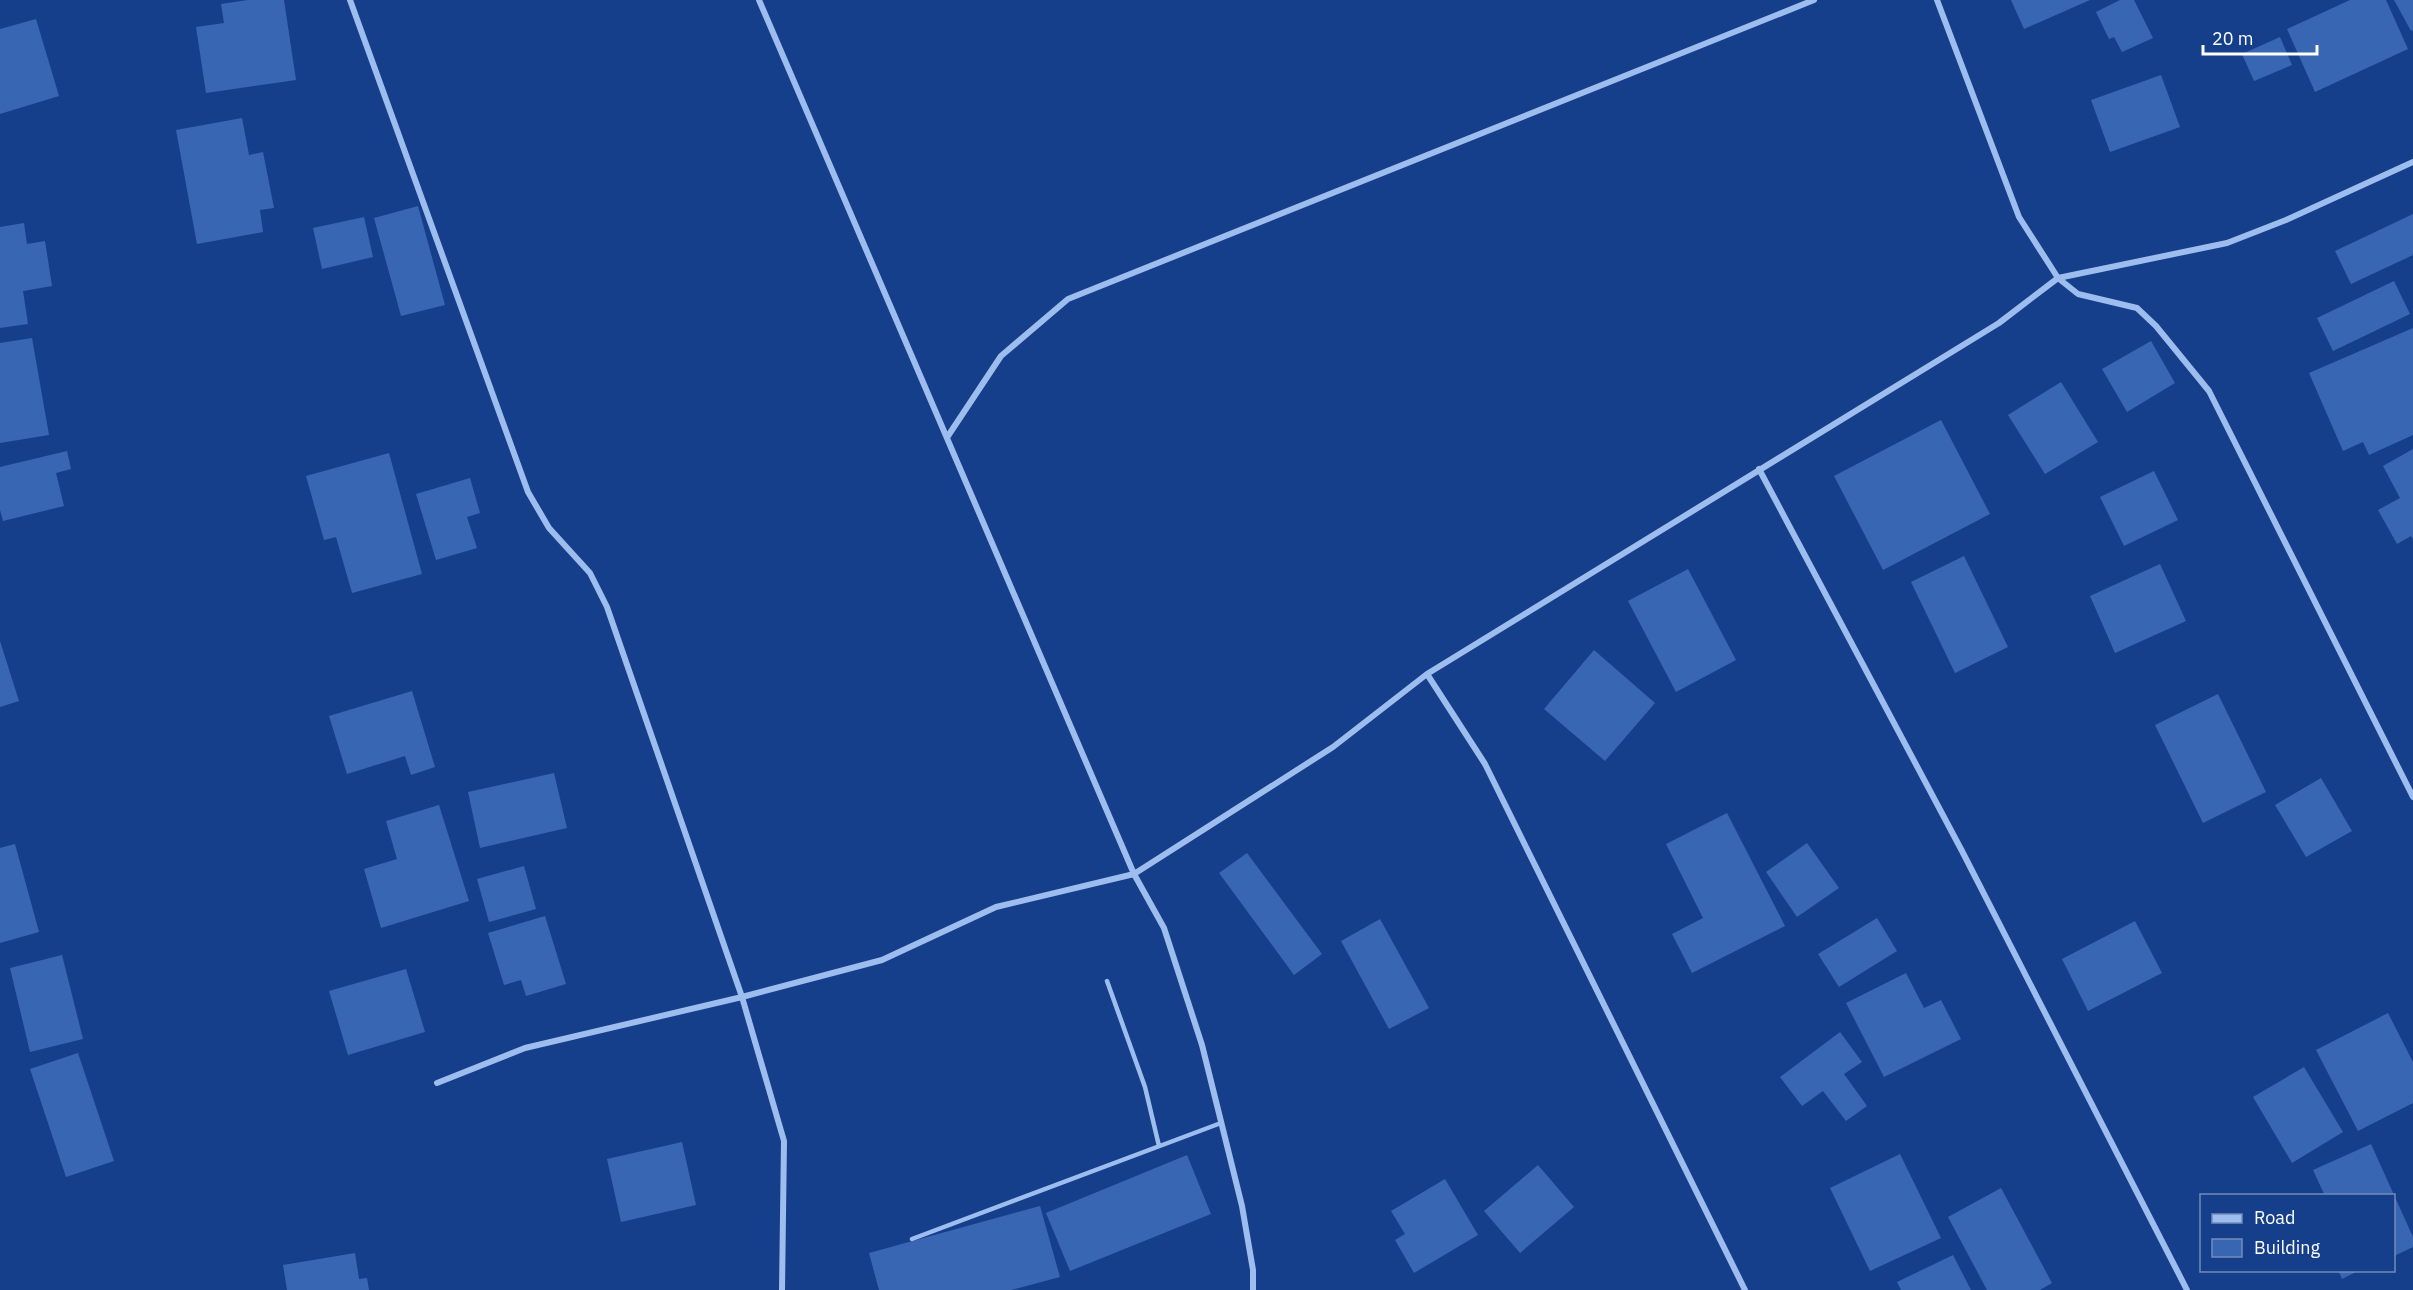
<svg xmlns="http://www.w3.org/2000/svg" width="2413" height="1290" viewBox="0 0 2413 1290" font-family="'IBM Plex Sans',sans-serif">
	<rect width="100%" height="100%" fill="#153f8b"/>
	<path fill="#3966b2" d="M248 0H284L296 80 206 93 196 27 224 23 221 4Z
		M2011 0H2090L2024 29Z
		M2120 0H2134L2153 38 2122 52 2114 37 2109 39 2096 12Z
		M2350 0H2386L2408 49 2315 92 2287 29Z
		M2394 0H2413V30L2411 31Z
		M36 19 59 96 0 114V29Z
		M2280 37 2292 65 2254 81 2242 54Z
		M2161 75 2180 127 2110 152 2091 100Z
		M242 118 249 155 263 152 274 208 260 210 263 232 197 244 176 130Z
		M418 206 445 305 401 316 374 218Z
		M2413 214V255L2351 284 2335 251Z
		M364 217 373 257 322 269 313 228Z
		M24 223 27 244 45 241 52 286 23 291 28 324 0 328V227Z
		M2394 281 2410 314 2333 351 2317 318Z
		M2413 328V435L2369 455 2363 442 2343 451 2309 373Z
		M32 338 49 435 0 443V343Z
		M2151 341 2175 383 2127 412 2102 369Z
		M2061 382 2098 442 2045 474 2008 415Z
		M1941 420 1990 514 1883 570 1834 476Z
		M2413 449V539L2411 536 2397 544 2378 510 2400 498 2383 466Z
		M67 451 71 469 56 473 64 506 3 521 0 510V467Z
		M389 453 422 574 352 593 336 537 324 540 306 476Z
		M2154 471 2178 520 2124 546 2100 497Z
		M470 478 480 513 467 517 477 548 436 560 416 494Z
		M1964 556 2008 647 1955 673 1911 582Z
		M2160 564 2186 621 2115 653 2090 596Z
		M1688 569 1736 660 1676 692 1628 601Z
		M0 641 19 701 0 707Z
		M1594 650 1655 703 1605 761 1544 709Z
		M412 691 435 767 411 775 405 756 347 774 329 716Z
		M2218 694 2266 792 2203 823 2155 725Z
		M554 773 567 828 480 848 468 792Z
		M2321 778 2352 831 2306 857 2275 805Z
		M439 805 469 901 381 928 364 869 397 859 386 821Z
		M1727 813 1785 926 1692 973 1672 934 1703 918 1666 844Z
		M1807 843 1839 888 1797 917 1766 872Z
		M15 844 39 932 0 943V848Z
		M1247 853 1322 954 1294 975 1219 873Z
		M524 866 536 909 489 922 477 879Z
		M545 916 566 984 526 996 521 980 504 985 488 933Z
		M1877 918 1897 951 1839 987 1818 954Z
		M1380 919 1429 1008 1389 1029 1341 941Z
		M2135 921 2162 973 2088 1011 2062 959Z
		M62 955 83 1039 30 1052 10 968Z
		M406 969 425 1032 348 1055 329 991Z
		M1906 973 1924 1008 1941 1000 1961 1039 1884 1077 1846 1003Z
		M2388 1013 2413 1062V1103L2358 1131 2316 1050Z
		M1840 1032 1862 1062 1844 1074 1867 1106 1846 1121 1823 1091 1802 1106 1780 1077Z
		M78 1053 114 1161 66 1177 30 1069Z
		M2304 1067 2343 1132 2292 1163 2253 1097Z
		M682 1142 696 1205 621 1222 607 1159Z
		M2371 1144 2413 1237V1247L2394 1256V1196H2325L2313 1170Z
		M1900 1154 1941 1238 1870 1271 1830 1188Z
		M1187 1155 1211 1214 1070 1271 1046 1213Z
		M1538 1165 1574 1207 1520 1253 1484 1211Z
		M1445 1179 1478 1235 1414 1273 1395 1240 1405 1234 1391 1211Z
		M2001 1188 2052 1283 2040 1290H1987L1948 1217Z
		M1040 1206 1060 1277 1011 1290H879L869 1253Z
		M355 1253 359 1279 367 1278 369 1290H287L283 1265Z
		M1953 1255 1971 1290H1901L1897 1282Z
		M2338 1270H2360L2342 1279Z"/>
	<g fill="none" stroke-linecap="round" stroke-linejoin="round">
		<path stroke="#9ebdef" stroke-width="4.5" d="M1107 981 1145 1087 1159 1146
			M912 1239 1221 1123"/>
		<path stroke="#9ebdef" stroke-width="6" d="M350 0 528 492 549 528 590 573 607 607 742 997 784 1141 782 1290
			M759 0 1134 874 1164 928 1202 1045 1242 1206 1253 1270V1290
			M1937 0 2019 217 2058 278 2078 294 2137 308 2156 326 2209 391 2413 797
			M948 436 1001 356 1068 299 1814 0
			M1759 469 1962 851 2187 1290
			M1427 674 1485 764 1745 1290
			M437 1083 525 1048 742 997 882 960 996 907 1134 874 1333 747 1427 674 1999 323 2058 278 2227 243 2286 220 2413 162"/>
	</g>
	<rect x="2200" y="1194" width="195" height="78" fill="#153f8b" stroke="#738cb9" stroke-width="1.5"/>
	<rect x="2212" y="1214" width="30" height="9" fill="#9ebdef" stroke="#738cb9" stroke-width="1.5"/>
	<text x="2254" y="1224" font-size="18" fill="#ffffff">Road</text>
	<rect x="2212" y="1239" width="30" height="18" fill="#3966b2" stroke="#738cb9" stroke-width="1.5"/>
	<text x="2254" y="1254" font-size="18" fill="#ffffff">Building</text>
	<path d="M2203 45v9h114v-9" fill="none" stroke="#ffffff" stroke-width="3"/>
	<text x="2212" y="45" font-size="18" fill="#ffffff" stroke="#153f8b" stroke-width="4.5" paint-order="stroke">20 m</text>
</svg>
